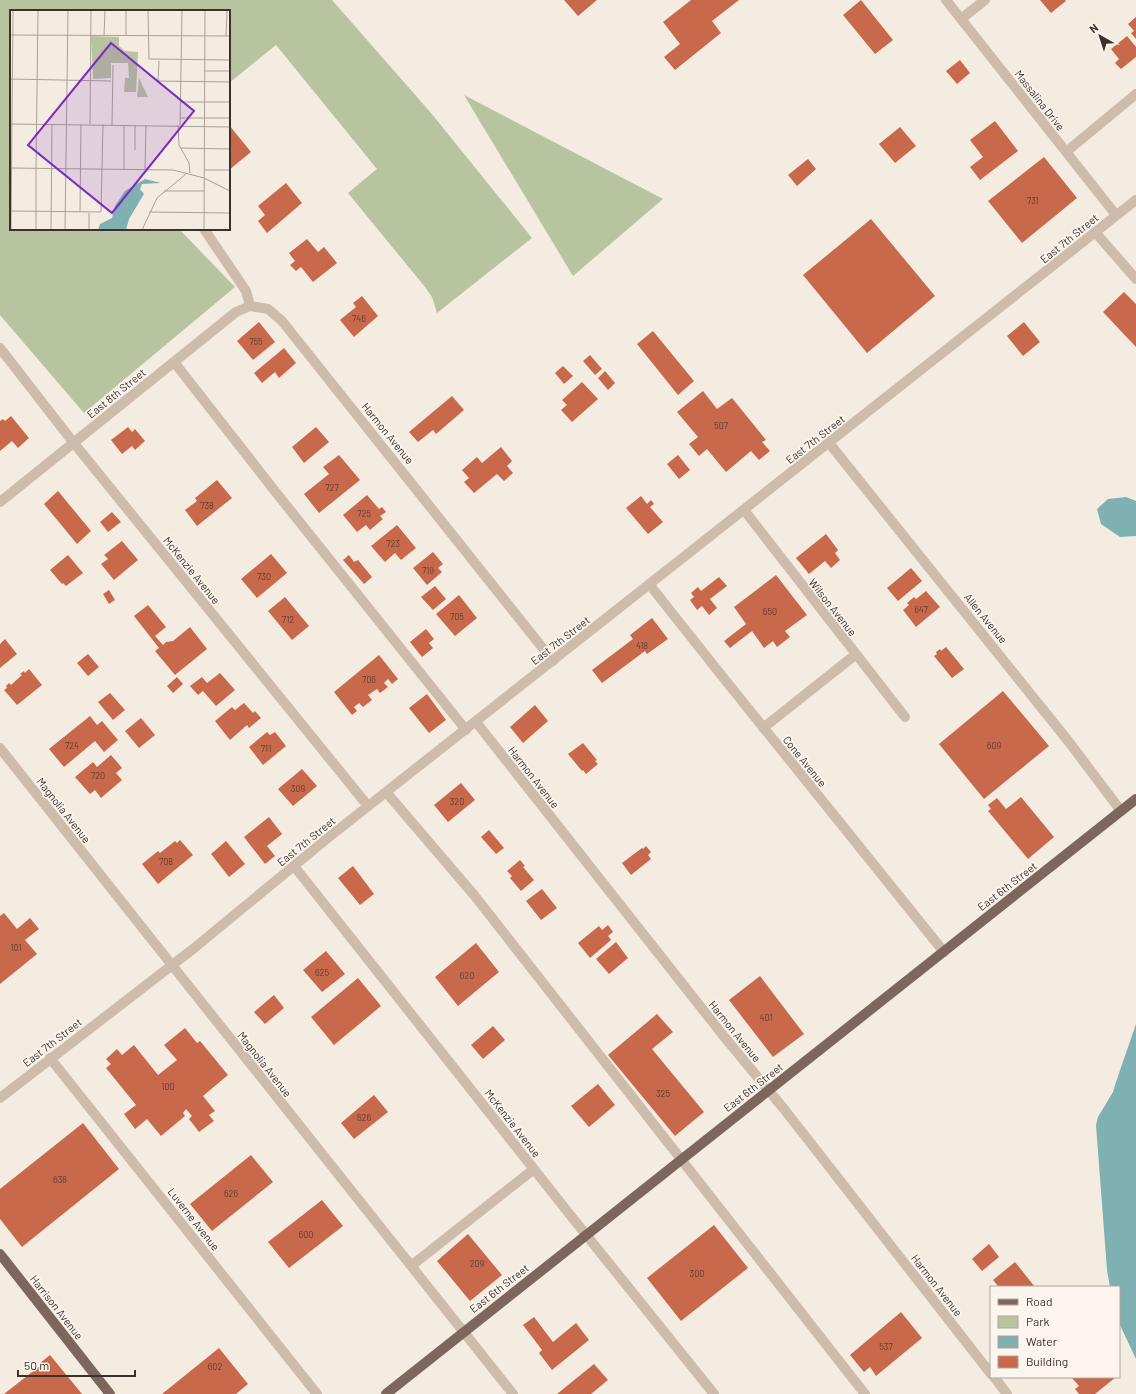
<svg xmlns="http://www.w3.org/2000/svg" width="1136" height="1394" viewBox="0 0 1136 1394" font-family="Barlow,sans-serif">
	<rect width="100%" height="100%" fill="#f4ebe1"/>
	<path fill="#b8c4a0" d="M0 0H332L431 113 532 238 437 313 432 297 425 287 348 193 377 169 276 45 229 83V11H11V229H179L235 287 84 413 0 315Z
		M464 95 663 199 573 276Z"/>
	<path fill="#7fb0b2" d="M1126 497 1136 501V536L1120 537 1101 524 1097 509 1108 499Z
		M1136 1024V1359L1119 1323V1287H1110L1107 1270 1096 1125 1098 1117 1113 1092 1116 1082Z"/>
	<path fill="#c8694b" d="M564 0H597L578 16Z
		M691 0H739L712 21 721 33 675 70 664 57 680 44 663 22Z
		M861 0 893 40 875 54 843 15Z
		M1040 0H1065L1066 1 1051 13Z
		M1136 17V39L1131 33 1134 31 1128 24Z
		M1127 36 1136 47V57L1121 69 1115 63 1119 59 1111 49Z
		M960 60 970 73 957 84 946 71Z
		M995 121 1018 151 980 180 970 167 983 157 970 140Z
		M229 125 251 152 229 170Z
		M900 127 916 146 895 163 879 144Z
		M1044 157 1077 198 1022 243 988 201Z
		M808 159 816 169 797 186 788 175Z
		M286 183 302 203 267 233 258 221 265 215 258 206Z
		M871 219 935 296 867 353 803 275Z
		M307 239 318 252 324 247 337 263 313 282 301 267 296 271 290 265 295 261 289 253Z
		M1124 292 1136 304V347L1103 312Z
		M362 296 378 316 354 337 340 320 356 307 353 303Z
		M259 322 275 342 253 360 237 341Z
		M1024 322 1040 342 1023 356 1007 336Z
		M653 331 694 381 678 395 637 344Z
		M284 348 296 363 279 378 275 372 262 383 254 373Z
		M590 355 602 369 595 375 583 361Z
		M563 366 573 376 564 384 555 373Z
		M605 371 615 383 608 390 598 378Z
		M582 382 598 399 572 422 561 410 567 405 562 400Z
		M703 391 717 409 732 398 766 440 762 442 770 451 759 460 751 451 726 472 707 449 699 456 689 444 698 437 677 412Z
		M452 396 464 410 436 434 433 430 418 442 409 432Z
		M11 416 29 438 18 448 12 441 0 451V421L3 419 5 421Z
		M128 427 132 432 135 429 145 441 135 450 132 446 122 454 111 440Z
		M316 427 329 442 304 463 292 447Z
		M501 447 512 461 507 466 513 473 504 481 497 474 474 493 464 482 469 478 462 470 477 457 482 463Z
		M339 455 360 480 319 513 304 494 329 474 323 467Z
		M678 455 690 470 679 479 667 464Z
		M217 480 232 498 197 526 185 510 197 501 195 498Z
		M58 491 91 531 77 544 44 504Z
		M367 495 379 509 382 507 386 512 380 516 383 519 370 530 366 525 357 532 343 515Z
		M641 496 647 504 651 500 654 504 650 507 663 522 648 534 626 508Z
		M112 512 121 522 108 532 100 522Z
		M397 525 416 548 401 560 395 553 385 562 371 546Z
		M826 534 838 550 835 553 840 560 831 568 825 561 809 574 796 558Z
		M122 541 138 560 114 580 101 564 108 559 104 555Z
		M433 552 443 564 438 568 442 572 427 585 413 568Z
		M271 554 287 573 257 598 241 579Z
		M68 555 83 573 66 586 63 583 62 584 50 570Z
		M349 555 354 562 358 560 372 577 364 584 343 560Z
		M911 568 922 581 898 601 887 588Z
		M776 575 807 615 785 631 790 637 777 647 773 641 764 648 752 631 730 648 724 641 746 624 734 607Z
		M719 577 727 586 710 599 717 608 709 615 702 606 697 610 690 600 694 597 691 593 698 587 701 591Z
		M435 586 446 599 433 610 421 597Z
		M109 590 115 600 109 604 103 594Z
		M926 591 940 607 916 627 903 610 909 605 907 603 914 597 916 599Z
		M459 595 477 618 455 636 436 614Z
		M285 597 309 626 292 640 268 611Z
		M148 605 166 627 155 636 163 645 166 642 173 641 190 627 207 649 175 675 155 651 159 648 134 616Z
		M652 618 668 639 647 654 645 651 602 683 592 670 633 639 630 635Z
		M426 629 434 639 429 643 433 648 422 657 410 642Z
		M5 639 17 654 0 668V644Z
		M946 647 964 669 952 678 934 656 937 654 936 652 940 649 941 651Z
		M88 654 99 667 88 676 77 663Z
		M379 655 398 679 392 684 388 679 384 683 388 687 380 693 377 689 368 695 372 700 363 707 359 703 354 707 357 711 352 715 334 692Z
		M29 669 42 685 17 705 4 690 7 688 6 686 9 683 11 685 22 675 20 674 24 671 25 673Z
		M220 673 235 690 216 706 203 691 198 695 190 686 202 677 207 683Z
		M177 677 183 684 173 693 167 686Z
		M1003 691 1049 746 984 799 939 744Z
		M110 693 125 710 113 720 98 702Z
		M427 694 446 720 429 733 409 708Z
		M244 703 253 713 255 711 261 718 249 728 247 725 230 740 215 721 232 707 235 710Z
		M535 705 548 721 523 743 510 727Z
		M90 716 97 725 102 721 118 740 104 752 95 741 64 767 49 749Z
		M141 718 155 735 139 748 125 731Z
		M267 732 270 735 275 732 286 746 263 765 249 747Z
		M583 743 597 760 595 761 598 764 586 774 583 770 582 771 568 754Z
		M111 755 122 768 116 773 122 780 101 798 95 790 90 794 75 777 93 762 97 767Z
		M302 769 317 786 293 806 278 789Z
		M461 783 475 800 448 822 434 805Z
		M1021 797 1054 837 1028 859 988 811 991 809 988 805 997 798 1006 809Z
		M269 817 282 834 267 846 275 856 265 864 244 837Z
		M489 830 504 848 496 854 481 837Z
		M180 840 193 855 158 884 142 864 158 851 160 853 175 841 177 843Z
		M226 841 245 864 229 877 211 854Z
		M646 846 651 852 648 855 651 859 631 875 622 863 642 848 643 849Z
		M520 860 525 866 523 867 534 880 521 891 510 878 512 876 507 871Z
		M353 866 374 894 360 905 338 878Z
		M542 889 557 908 541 920 526 901Z
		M4 913 17 929 30 918 39 929 25 940 37 954 0 984V916Z
		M608 925 613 932 608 936 611 940 590 958 578 943 599 926 602 930Z
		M616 942 628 958 609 974 596 959Z
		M476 943 499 972 458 1006 435 977Z
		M326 951 345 974 322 992 303 970Z
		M760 976 804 1034 773 1057 729 1000Z
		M358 978 381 1006 334 1045 311 1017Z
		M274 995 284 1008 265 1024 254 1012Z
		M657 1014 673 1032 652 1049 704 1112 675 1136 608 1055Z
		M493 1026 505 1040 483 1059 471 1045Z
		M185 1028 197 1043 200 1041 228 1075 203 1096 215 1111 209 1115 214 1121 199 1132 189 1119 192 1116 186 1109 183 1113 185 1116 161 1136 147 1119 135 1129 124 1114 136 1105 106 1068 111 1064 106 1059 117 1049 122 1055 134 1045 158 1075 177 1060 164 1045Z
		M598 1084 615 1105 589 1127 571 1106Z
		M374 1095 388 1112 354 1139 341 1123Z
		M83 1123 119 1169 22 1247 0 1219V1189Z
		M251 1155 273 1182 212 1231 190 1204Z
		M322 1200 343 1226 289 1268 268 1242Z
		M714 1225 748 1268 681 1321 647 1278Z
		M468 1234 502 1275 470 1301 437 1261Z
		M989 1244 999 1257 982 1271 972 1259Z
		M1015 1262 1035 1287H997L998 1286 993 1280Z
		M901 1312 922 1338 876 1376 870 1367 864 1372 850 1355Z
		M534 1317 553 1342 576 1323 589 1340 552 1370 539 1353 542 1350 523 1325Z
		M219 1348 248 1384 236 1394H162Z
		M50 1355 82 1394H4L41 1365 40 1363Z
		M594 1364 608 1380 591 1394H557Z
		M1071 1377H1116L1095 1394H1079L1075 1389 1079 1386Z"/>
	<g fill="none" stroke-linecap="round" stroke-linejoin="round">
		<path stroke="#cdbbac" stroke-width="10" d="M946 0 1116 215
			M961 19 985 0
			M1066 152 1136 94
			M204 229 246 291 250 306
			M1095 232 1136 279
			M0 348 73 442 368 806
			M174 362 278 495 466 730
			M829 443 1069 742 1121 811
			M0 502 236 312 250 306 268 309 282 321 553 661
			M744 510 905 717
			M649 584 718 671 944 952
			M476 722 722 1034 784 1109 991 1374
			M763 728 855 655
			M0 748 156 945 513 1394
			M386 792 474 895 865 1394
			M294 866 571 1216 714 1394
			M50 1058 317 1394
			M0 1098 193 949 329 837 1136 200
			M411 1266 534 1169
			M994 1377 1007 1394"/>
		<path stroke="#7d675c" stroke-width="10" d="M0 1254 110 1394
			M386 1394 1136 799"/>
	</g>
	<g text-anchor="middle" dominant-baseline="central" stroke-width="3.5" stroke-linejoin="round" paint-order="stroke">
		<g font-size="9" fill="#5e3e33">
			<text x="1033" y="200">731</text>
			<text x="359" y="318">746</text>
			<text x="256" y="341">755</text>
			<text x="721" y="425">507</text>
			<text x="332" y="487">727</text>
			<text x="207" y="505">738</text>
			<text x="364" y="513">725</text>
			<text x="393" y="543">723</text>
			<text x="428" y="570">719</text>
			<text x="264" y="576">730</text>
			<text x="921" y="609">647</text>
			<text x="770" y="611">650</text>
			<text x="457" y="616">705</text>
			<text x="288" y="619">712</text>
			<text x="642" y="645">418</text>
			<text x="369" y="679">706</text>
			<text x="72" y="745">724</text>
			<text x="994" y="745">609</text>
			<text x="266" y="748">711</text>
			<text x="98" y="775">720</text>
			<text x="298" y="788">309</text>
			<text x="457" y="801">320</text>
			<text x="166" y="861">708</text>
			<text x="16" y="947">101</text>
			<text x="322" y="972">625</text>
			<text x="467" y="975">620</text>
			<text x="766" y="1017">401</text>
			<text x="168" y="1086">100</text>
			<text x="663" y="1093">325</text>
			<text x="364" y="1117">626</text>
			<text x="60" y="1179">638</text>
			<text x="231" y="1193">626</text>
			<text x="306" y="1234">600</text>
			<text x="477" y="1263">209</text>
			<text x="697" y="1273">300</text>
			<text x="886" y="1346">537</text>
			<text x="215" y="1366">602</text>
		</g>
		<g font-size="11" fill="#3b302b" stroke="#fbf5ee">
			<text transform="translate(1040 100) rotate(52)">Massalina Drive</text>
			<text transform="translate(1069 238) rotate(-39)">East 7th Street</text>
			<text transform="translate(116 393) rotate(-39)">East 8th Street</text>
			<text transform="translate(388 433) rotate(51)">Harmon Avenue</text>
			<text transform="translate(815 439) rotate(-38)">East 7th Street</text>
			<text transform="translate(192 570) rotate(51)">McKenzie Avenue</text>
			<text transform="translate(833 607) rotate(52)">Wilson Avenue</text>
			<text transform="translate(986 618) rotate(51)">Allen Avenue</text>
			<text transform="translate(560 640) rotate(-38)">East 7th Street</text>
			<text transform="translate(805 761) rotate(51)">Cone Avenue</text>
			<text transform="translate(534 777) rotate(52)">Harmon Avenue</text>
			<text transform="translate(64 810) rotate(52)">Magnolia Avenue</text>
			<text transform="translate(306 841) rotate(-39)">East 7th Street</text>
			<text transform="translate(1007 886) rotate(-38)">East 6th Street</text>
			<text transform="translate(735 1031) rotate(51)">Harmon Avenue</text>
			<text transform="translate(52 1042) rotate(-38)">East 7th Street</text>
			<text transform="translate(265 1064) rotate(52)">Magnolia Avenue</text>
			<text transform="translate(753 1087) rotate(-38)">East 6th Street</text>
			<text transform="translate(513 1123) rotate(52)">McKenzie Avenue</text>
			<text transform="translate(194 1219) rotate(52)">Luverne Avenue</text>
			<text transform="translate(937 1285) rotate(52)">Harmon Avenue</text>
			<text transform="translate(499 1288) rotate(-38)">East 6th Street</text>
			<text transform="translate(57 1307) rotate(52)">Harrison Avenue</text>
		</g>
	</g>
	<g transform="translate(10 10)">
		<rect width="220" height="220" fill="#f4ebe1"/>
		<path d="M81 26 109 27V36L115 41 128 42 126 82H114L115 68H119L118 53H101V68L83 69ZM129 68 138 87H127Z" fill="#b8c4a0"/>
		<path d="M135 169 151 173 132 174 130 179 134 184 119 209 116 220H88L90 214 102 208 105 196 115 181Z" fill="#7fb0b2"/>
		<path fill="none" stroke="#aaa098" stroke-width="1" d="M116 0V26M138 0 139 49 220 50M0 25 220 26M94 26 95 0M216 26 217 0M149 51 148 71 220 72M194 61H220M0 69 101 71M170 92H220M170 108H220M0 114 220 117M80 114 81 0M102 115 103 55M168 115 169 135 179 153 180 163M170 115 172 0M170 138 220 139M125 140V115M0 158 163 160 194 168 220 181M26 158 28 0M114 159V115M135 159 136 115M194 160H220M154 181H194M0 201 91 202 93 114M70 202 71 114M139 202 220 203M1 220 3 0M26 220V159M41 220 42 114M55 220 58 0M79 220V203M132 220 147 188 176 164M194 220 195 0"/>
		<path fill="#7b2cbf" fill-opacity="0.15" stroke="#7b2cbf" stroke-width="2" d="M101 33 184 101 102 203 18 135Z"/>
		<rect width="220" height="220" fill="none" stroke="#3b302b" stroke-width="2"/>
	</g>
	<rect x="990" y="1286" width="130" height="92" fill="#fbf5ee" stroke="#aea6a0"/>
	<rect x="998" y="1299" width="20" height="6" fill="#7d675c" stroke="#aea6a0"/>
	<text x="1026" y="1306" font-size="12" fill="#3b302b">Road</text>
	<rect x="998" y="1316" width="20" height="12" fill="#b8c4a0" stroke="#aea6a0"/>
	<text x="1026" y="1326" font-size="12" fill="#3b302b">Park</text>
	<rect x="998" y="1336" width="20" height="12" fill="#7fb0b2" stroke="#aea6a0"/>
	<text x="1026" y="1346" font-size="12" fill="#3b302b">Water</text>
	<rect x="998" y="1356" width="20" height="12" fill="#c8694b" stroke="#aea6a0"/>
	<text x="1026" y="1366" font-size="12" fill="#3b302b">Building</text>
	<g transform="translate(1100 36) rotate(321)" stroke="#fbf5ee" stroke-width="3" paint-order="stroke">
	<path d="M0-3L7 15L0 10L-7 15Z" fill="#3b302b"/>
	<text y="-6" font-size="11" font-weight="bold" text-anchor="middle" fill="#3b302b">N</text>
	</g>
	<path d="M18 1370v6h117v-6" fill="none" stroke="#3b302b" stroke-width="2"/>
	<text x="24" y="1370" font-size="12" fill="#3b302b" stroke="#fbf5ee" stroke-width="3" paint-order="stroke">50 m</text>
</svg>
